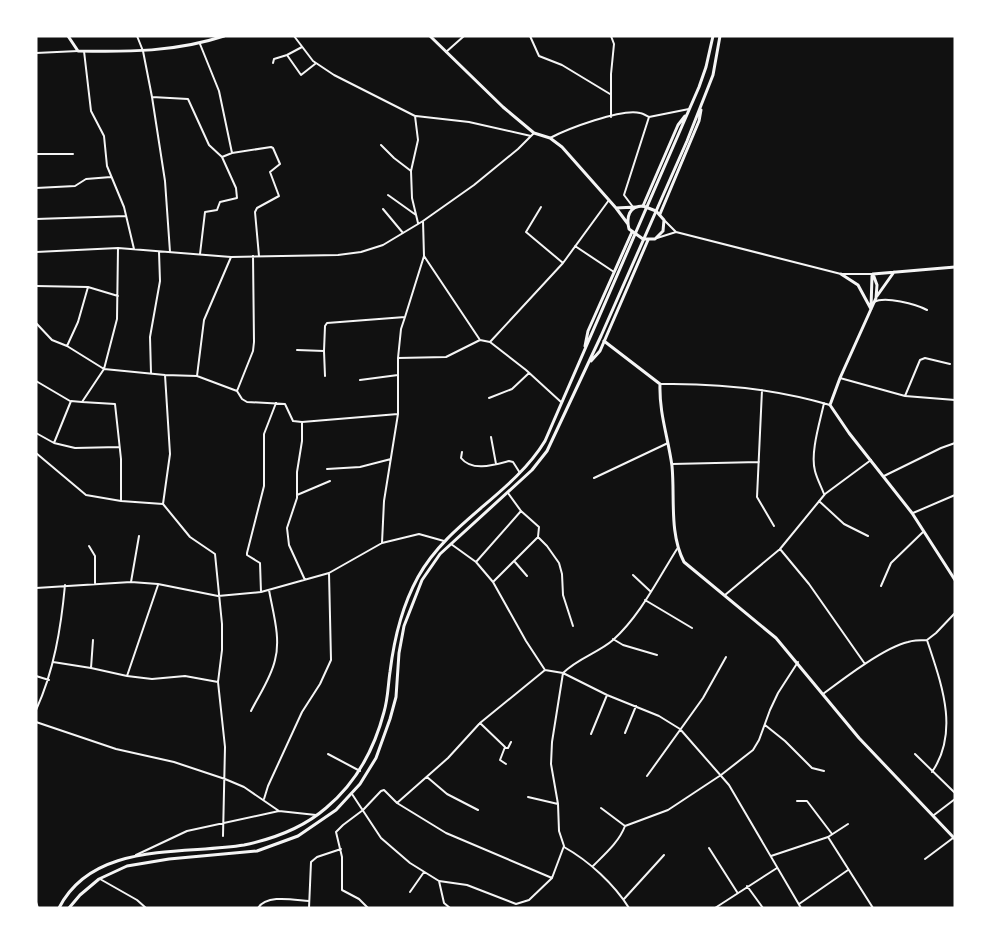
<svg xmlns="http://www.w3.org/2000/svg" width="991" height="944" viewBox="0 0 991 944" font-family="Arial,sans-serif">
	<rect width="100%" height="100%" fill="#111"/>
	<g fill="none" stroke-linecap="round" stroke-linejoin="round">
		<path stroke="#f5f5f5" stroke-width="2" d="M137 36 143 51 152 97 188 99 209 145 222 157 236 188 237 198 220 202 217 210 205 212 200 254
			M294 36 313 61 334 75 415 116 418 140 411 171
			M530 36 539 56 562 65 610 94
			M200 44 219 91 232 153
			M84 51 91 111 104 136 107 166 124 207 134 249
			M446 52 464 36
			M36 53 78 51
			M287 55 301 75 315 64
			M273 63 274 59 287 55 302 47
			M152 97 165 181 170 252
			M416 116 469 122 531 136
			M611 117V74L614 44 611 36
			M550 138C567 129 622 108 640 113 642 113 647 116 649 117
			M381 145 394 158 411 171 412 198 418 223
			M36 154H73
			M222 157 232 153 271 147 273 148 280 164 270 172 279 196 257 208 255 212 259 256
			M36 188 75 186 86 179 111 177
			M388 195 416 215
			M541 207 526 232 563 263
			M633 207 624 195 649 117 689 109
			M383 209 403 233
			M36 219 126 216
			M665 221 676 232
			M657 238 676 232 841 274H873
			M575 246 614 272
			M36 252 118 248 231 257 338 255 361 252 383 245 423 221 474 185 518 149 534 133
			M424 256 480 340
			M36 286 88 287 118 296
			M88 287 78 322 67 346 104 369 165 375 197 376 237 391 242 399 247 402 285 404 293 421 302 422 398 414
			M874 302C885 296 916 304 927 310
			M36 323 52 340 67 346
			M490 342 526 370 561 402
			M297 350 324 351 325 326 327 323 405 317 424 256 423 221
			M324 351 325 376
			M398 358 401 329 405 317
			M151 373 150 337 160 281 159 252
			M165 375 170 454 163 504 190 537 215 554 222 624V650L218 682
			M197 376 204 320 231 257
			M840 378 905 396 955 400
			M360 380 398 375
			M36 381 70 401
			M661 384C719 383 775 389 830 405
			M762 390 757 497 774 526
			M237 391 253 351 254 342 253 256
			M905 396 920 360 925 358 950 364
			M489 398 512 389 529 373
			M82 402 115 404 121 459V501
			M824 403C820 422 810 453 815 471 817 479 821 486 824 494
			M302 422V441L297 472V498L287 528 289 545 305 580
			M36 433 54 443 71 401 82 402 104 369 117 319 118 248
			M491 437 496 464
			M54 443 75 448 119 447
			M462 452 461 458C472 472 494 465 509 461L513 462 520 473
			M36 453 86 495 121 501 163 504
			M672 464 759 462
			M327 469 360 467 391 459
			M884 476 941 448 955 443
			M594 478 668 443
			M297 495 330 481
			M819 501 844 524 868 536
			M913 513 955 495
			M538 537 547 546 559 563 562 574 563 595 573 626
			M382 543 384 501 398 414V358L446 357 480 340 490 342 563 263 609 200
			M451 544 476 562 493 582 526 641 545 670 563 673 607 695 659 716 680 729 729 785 801 908
			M89 546 95 556V583
			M780 549 825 494 871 460
			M476 562 521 511
			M515 562 527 576
			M633 575 650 591
			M131 582 139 536
			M493 582 538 537 539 527 521 511 508 493
			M881 586 891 563 923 532
			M36 588 131 582 158 584 218 596 261 592 329 573 382 543 419 534 444 541
			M261 592 260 563 247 555V553L264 486V434L276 403
			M725 595 780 549 809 584 865 664
			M645 600 692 628
			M613 639 623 645 657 655
			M53 662 91 668 127 676 152 679 185 676 218 682 225 747 223 836
			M91 668 93 640
			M36 676 49 680
			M127 676 158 585
			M823 694C843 679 885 647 908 642 914 640 920 640 927 640
			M36 710C54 671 61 628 65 585
			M251 711C259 695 271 678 275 660 281 638 273 613 269 590
			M36 722 116 749 174 762 225 779 244 787 279 811 316 815
			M480 723 505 747 500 760 506 764
			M765 725 785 741 812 768 824 771
			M625 733 636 706
			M591 734 607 695
			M505 748H508L511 742
			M328 754 360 771
			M915 754 955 793
			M932 772C960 731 941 683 927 640L936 633 955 613
			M647 776 703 698 726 657
			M427 777 447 794 478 810
			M352 794 381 838 410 863 439 881 444 903 450 908
			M528 797 558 804
			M264 799 268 786 302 712 320 684 331 660 329 573
			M797 801H807L832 834
			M397 803 448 758 480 723 545 670
			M601 808 625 826
			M934 815 955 799
			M828 837 848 824
			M564 847C589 861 614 884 629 908
			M709 848 737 892
			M136 855 187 831 279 811
			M771 856 828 837 873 908
			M925 859 953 838
			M593 866C605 854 619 842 625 826L668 810 721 775 753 750 759 740 770 710 778 693 798 662
			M100 879 137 900 146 908
			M439 881 467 885 516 904 529 900 552 878 564 846 559 831 558 804 551 764 552 742 563 673C578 658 598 653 613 640 640 616 658 579 677 549
			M747 886 763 908
			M410 892 424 872
			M624 899 664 855
			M36 902 38 908
			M799 904 848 870
			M258 908C267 894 294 900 309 901
			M309 908 311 862 317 857 341 849
			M368 908 359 899 342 890V857L336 832 343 825 363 810 381 791 384 790 397 803 446 833 552 878
			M715 908 777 868"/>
		<path stroke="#f5f5f5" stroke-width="3" d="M68 36 78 51C128 52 176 52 224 36
			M430 36 503 107 534 133 550 138 562 147 616 208 628 224
			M643 206 656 211 664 220 663 231 655 239H643L629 229C626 217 629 206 643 206Z
			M616 208 636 207
			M841 274 858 285 871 309
			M873 274 877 285 876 298 840 378 830 405 849 433 912 513 955 580
			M873 274 955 267
			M877 296 894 272
			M871 308 872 276
			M604 341 660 384C659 413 668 437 672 466 675 497 669 533 684 562L776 638 859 738 955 839"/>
		<path stroke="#f5f5f5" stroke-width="3" d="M643 206 678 125 685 116
			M660 214 699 121 701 110
			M585 346 588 331 632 232
			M591 361 600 351 648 240
			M59 908C93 841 183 855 244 845 273 839 304 827 326 808 356 783 374 750 384 712 388 699 388 685 390 672 394 639 402 606 418 577 449 521 512 495 545 441L699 87 706 67 713 36
			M69 908 80 895 99 879 127 866 169 859 257 851 298 836 336 810 360 784 376 758 390 719 396 697 399 653 404 626 422 580 440 554 532 470 547 451 601 336 687 141 713 75 720 36"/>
	</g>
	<rect width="991" height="944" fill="none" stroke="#ffffff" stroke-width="75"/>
</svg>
